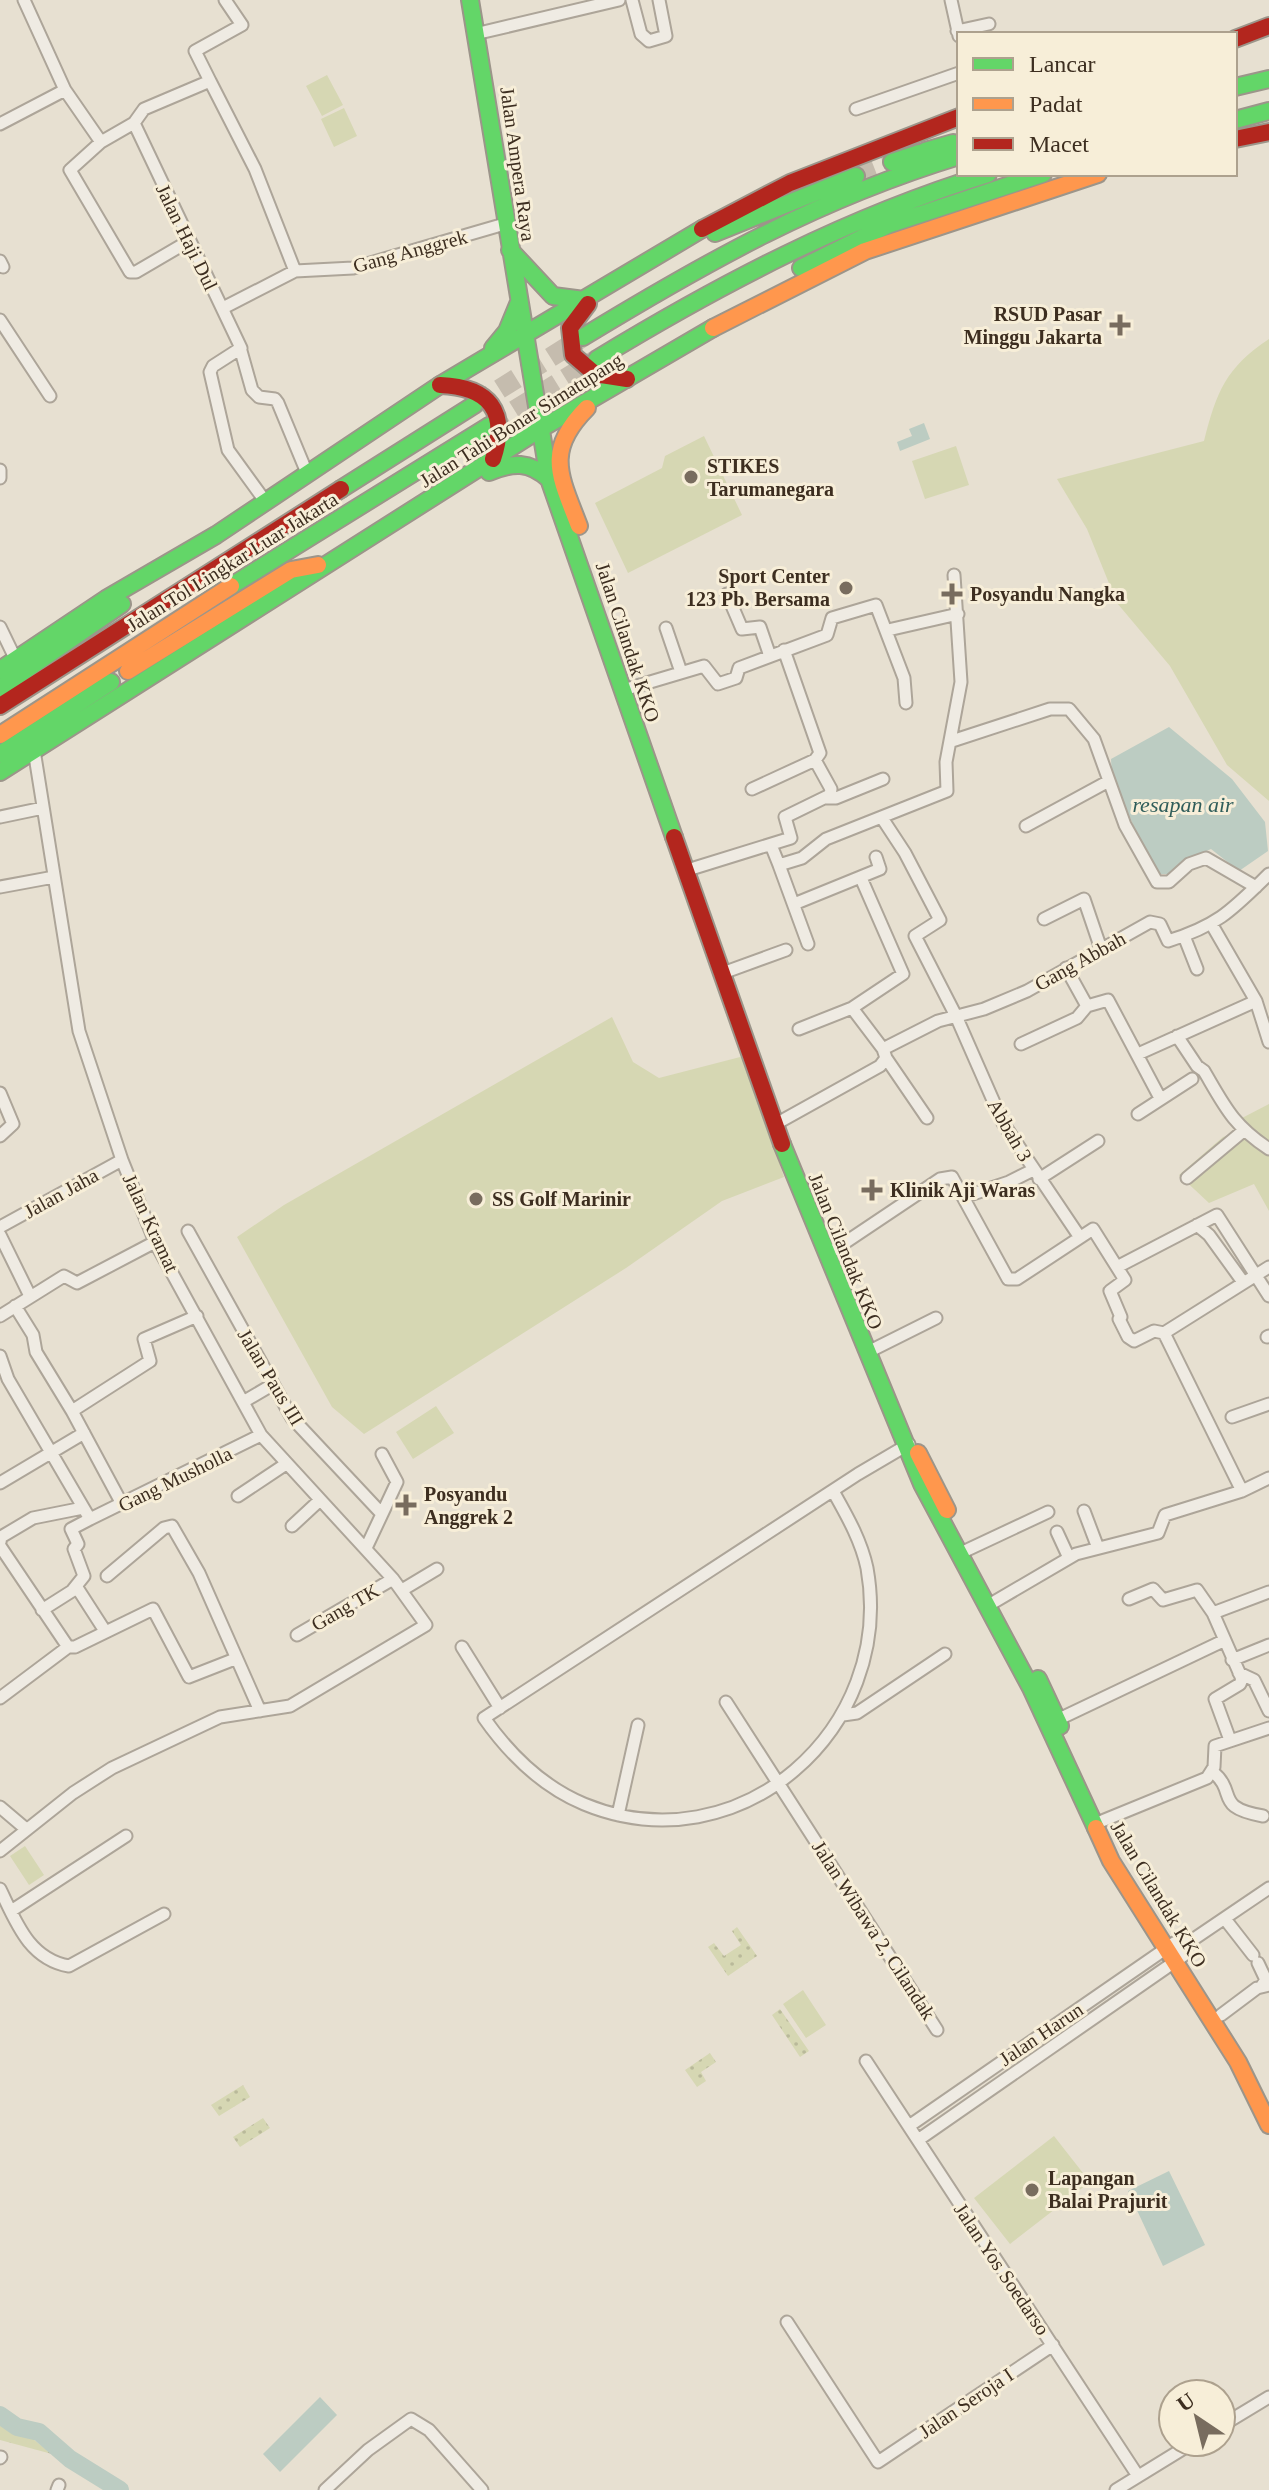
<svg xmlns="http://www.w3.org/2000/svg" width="1269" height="2490" viewBox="0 0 1269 2490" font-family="Georgia,serif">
	<defs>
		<pattern id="forest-firs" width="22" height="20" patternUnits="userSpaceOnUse" patternTransform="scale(2)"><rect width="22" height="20" fill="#d6d7b3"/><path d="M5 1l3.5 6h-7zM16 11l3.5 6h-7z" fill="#b9b99a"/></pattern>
		<pattern id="park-dots" width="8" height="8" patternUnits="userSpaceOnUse" patternTransform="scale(2)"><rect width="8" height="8" fill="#d6d7b3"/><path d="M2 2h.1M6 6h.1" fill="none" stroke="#b9b99a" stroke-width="1.8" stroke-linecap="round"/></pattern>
	</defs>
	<rect width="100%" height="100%" fill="#e7e0d1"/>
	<path fill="#d6d7b3" d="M327 75 343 105 322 116 306 86Z
		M344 108 357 136 334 147 321 119Z
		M1269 339V801L1227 765 1170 666 1117 603 1087 529 1057 479 1204 441C1216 393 1226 367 1269 339Z
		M704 436 742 515 628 573 595 503 662 468 665 456Z
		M956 446 969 485 925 499 912 461Z
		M612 1017 633 1062 659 1078 744 1056 784 1177 722 1201 626 1268 364 1434 332 1407 237 1237 284 1205Z
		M1269 1104V1142L1257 1135 1242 1118Z
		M1236 1133 1269 1156V1211L1254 1184 1209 1203 1179 1175 1223 1137Z
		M436 1406 454 1433 413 1459 396 1432Z
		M25 1846 44 1875 29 1885 10 1856Z
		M803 1990 826 2025 806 2038 783 2004Z
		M1054 2136 1090 2182 1010 2244 974 2198Z"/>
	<path fill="url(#forest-firs)" d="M0 2413 52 2454 0 2440Z"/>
	<path fill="url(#park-dots)" d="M737 1927 757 1956 728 1976 708 1947 714 1943 724 1956 741 1945 732 1931Z
		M780 2009 809 2051 800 2057 772 2015Z
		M710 2053 716 2062 701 2072 706 2081 697 2087 685 2070Z
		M243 2085 250 2097 219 2116 211 2105Z
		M263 2118 270 2128 240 2147 233 2137Z"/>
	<path fill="#bcccc2" d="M924 423 930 439 900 451 897 442 912 436 909 429Z
		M1169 727 1232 779 1265 822 1268 851 1239 871 1211 849 1185 860 1171 874H1155L1112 777 1111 759Z
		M1169 2171 1205 2245 1163 2266 1128 2191Z
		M320 2397 337 2415 280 2472 263 2454Z"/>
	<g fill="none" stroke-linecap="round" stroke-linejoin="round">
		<path stroke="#bcccc2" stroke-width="18" d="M0 2415 17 2427 39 2432 70 2459 120 2490"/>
		<path stroke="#c5bcae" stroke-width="20" stroke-dasharray="20 10" stroke-linecap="butt" d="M856 176 892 162
			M474 405 583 337
			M489 426 597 359"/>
		<g stroke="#ada599" stroke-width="15">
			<path id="street" d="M24 0 65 90 101 142
				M632 0 641 34 649 41 666 36 659 0
				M951 0 959 36
				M957 31 989 24
				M475 34 619 0
				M210 81 195 51 242 25 225 0
				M856 109 959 73
				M134 123 241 348 213 366 210 372 228 450 265 501
				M0 124 65 90
				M189 241 136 272H130L70 170 101 142 134 123 144 109 210 81 255 169 295 271
				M0 261 3 267
				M223 308 295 271 353 268 508 223
				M0 320 50 396
				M241 351 252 390 259 397 275 399 278 403 307 473
				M0 470V478
				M727 594 742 629 760 627 770 656
				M0 627 15 658
				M666 628 681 672
				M888 630 958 614
				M630 688 704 666 718 684 736 678 739 668 827 635 832 618 876 605 904 678 906 703
				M952 741 1050 709H1069L1094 739 1125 825 1157 882H1169L1189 864 1206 858 1256 887
				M752 789 815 760 820 753 784 650
				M825 798H836L883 779
				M0 817 43 808
				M882 818 905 853 940 920 915 936 956 1016 1003 1123 1079 1236
				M1026 826 1107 782
				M771 845 779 865 802 858 826 839 947 791 946 762 961 682 954 575
				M779 865 808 944
				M694 868 791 838 785 817 830 795 831 789 815 760
				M0 887 54 877
				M794 904 880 869 876 857
				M1044 919 1084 899 1101 949
				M1212 925 1256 1001 1269 1042
				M1184 936 1197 969
				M1066 968 1087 1006 1108 1000 1160 1098
				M720 974 786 950
				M852 1008 903 974 861 878
				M799 1029 852 1008 883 1049
				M1177 1036 1197 1066 1204 1071C1225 1107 1233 1125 1269 1149
				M1021 1044 1077 1018 1087 1006
				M1138 1054 1256 1001
				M886 1058 927 1118
				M0 1093 13 1124 0 1136
				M1138 1114 1192 1079
				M774 1125 880 1066 886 1058 883 1049 938 1021 984 1009 1027 991 1150 922 1160 924 1168 941C1219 925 1232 910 1269 874
				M1187 1178 1242 1132
				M1039 1179 1098 1141
				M964 1197 1009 1182 1033 1170
				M1197 1225 1209 1235 1243 1282
				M0 1227 122 1160
				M188 1231 292 1418 382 1514 366 1548
				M0 1235 30 1296
				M834 1250 940 1179 952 1177 1008 1279H1017L1093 1229 1125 1280 1110 1291 1121 1317
				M1119 1266 1217 1215 1269 1296
				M15 1306 33 1335 36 1352 72 1411
				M0 1316 64 1276 77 1283 155 1242
				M1119 1319 1128 1337 1134 1341 1154 1331 1164 1333
				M1164 1333 1242 1491
				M1164 1333 1269 1267
				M1267 1337 1269 1336
				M872 1350 936 1318
				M0 1356 8 1379 90 1519 261 1435
				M243 1402 272 1385
				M1232 1417 1269 1404
				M0 1483 84 1433
				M833 1491C847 1516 861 1540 867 1568 896 1729 739 1868 584 1804 541 1786 510 1755 484 1718L858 1474 909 1444
				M238 1496 286 1464
				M122 1504 72 1411 150 1361 144 1339 197 1316
				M1084 1511 1098 1548
				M382 1514 397 1482 382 1454
				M292 1526 320 1500
				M1057 1532 1069 1558
				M0 1542 1 1537 33 1518 83 1508
				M0 1546 68 1647H75L153 1609 189 1677 235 1659
				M967 1550 1048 1512
				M107 1576 164 1528 172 1526 199 1573 260 1711
				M76 1586 105 1631
				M402 1590 437 1569
				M1129 1599 1153 1589 1163 1600 1197 1590 1213 1613
				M994 1602 1076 1554 1158 1533 1165 1515 1242 1491 1269 1478
				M42 1610 72 1591 84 1576 74 1549 78 1544 71 1529 90 1519
				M297 1635 393 1579
				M462 1647 500 1708
				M1232 1660 1269 1645
				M1239 1673 1254 1680 1269 1711
				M0 1698 68 1647
				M726 1702 937 2030
				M843 1715 857 1713 945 1654
				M1057 1720 1223 1641
				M1230 1740 1215 1699 1240 1684 1242 1679 1213 1613 1269 1592
				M1213 1772C1238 1793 1213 1807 1263 1816
				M0 1807 26 1829
				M618 1815 638 1725
				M1102 1821 1207 1778 1214 1767 1215 1746 1269 1728
				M0 1851 73 1793 112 1768 220 1717 290 1706 426 1625 393 1579 261 1435 155 1242 122 1160 79 1031 34 750
				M0 1889C16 1922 29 1959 69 1966L164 1914
				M11 1911 126 1836
				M1225 1919 1253 1955
				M1179 1949 1269 1888
				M1258 1963 1266 1980 1261 1987
				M1221 2015 1257 1988 1269 1985
				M866 2061 1138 2476
				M909 2126 1174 1943
				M918 2140 1183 1956
				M787 2322 878 2462 1053 2345
				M1221 2426 1269 2397
				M0 2458 1 2457
				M57 2490 59 2485
				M325 2490 368 2450 411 2419 429 2430 482 2490
				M1116 2490 1194 2442"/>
		</g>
		<g stroke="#9c958a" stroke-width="20">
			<path id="fast" d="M470 0 549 479 674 837
				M1235 87 1269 79
				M1235 120 1269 111
				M925 151 953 143
				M892 162 919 153
				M715 233 856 176
				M510 250 553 296 584 300
				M801 268 888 225 1043 174
				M583 337C708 261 818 199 959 156
				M493 348 507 331 519 302
				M597 359C722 283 848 217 988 174
				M489 472C513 462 529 461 549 479
				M341 489 474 405
				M231 586 489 426
				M0 670 106 599 216 535 440 385 702 229
				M0 688 122 604
				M0 754 111 682
				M0 772 540 429 713 328
				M782 1144 922 1484 1031 1688 1096 1828
				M1038 1679 1060 1726"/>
		</g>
		<g stroke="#9c958a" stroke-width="20">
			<path id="slow" d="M713 328 865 251 1098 174
				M579 526C560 476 544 451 587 408
				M128 671 291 570 318 565
				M0 735 231 586
				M918 1453 947 1510
				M1096 1828 1111 1861 1238 2062 1269 2125"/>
		</g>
		<g stroke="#9c958a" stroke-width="20">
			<path id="jam" d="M1235 39 1269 26
				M1235 139 1269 132
				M702 229 790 183 959 117
				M588 304 570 328 573 355 595 374 627 379
				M440 385C489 387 509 411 493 459
				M0 706 341 489
				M674 837 782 1144"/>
		</g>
		<use href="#street" stroke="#efebe3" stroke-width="11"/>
		<use href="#fast" stroke="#63d668" stroke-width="16"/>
		<use href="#slow" stroke="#ff974d" stroke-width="16"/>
		<use href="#jam" stroke="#b3261e" stroke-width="16"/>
	</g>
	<g fill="#786c5e" stroke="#f7eed8" stroke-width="3">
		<path d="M1116 313h8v8h8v8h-8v8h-8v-8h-8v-8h8z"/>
		<circle cx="691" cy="477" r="8"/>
		<circle cx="846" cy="588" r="8"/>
		<path d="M948 582h8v8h8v8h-8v8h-8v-8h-8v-8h8z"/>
		<path d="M868 1178h8v8h8v8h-8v8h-8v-8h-8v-8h8z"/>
		<circle cx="476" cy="1199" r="8"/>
		<path d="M402 1493h8v8h8v8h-8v8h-8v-8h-8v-8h8z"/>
		<circle cx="1032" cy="2190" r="8"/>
	</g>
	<g text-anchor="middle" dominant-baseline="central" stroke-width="6" stroke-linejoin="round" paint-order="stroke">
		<g font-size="20" fill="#3d2e20" stroke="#f7eed8">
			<text transform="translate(518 164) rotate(82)">Jalan Ampera Raya</text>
			<text transform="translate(187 237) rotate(64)">Jalan Haji Dul</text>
			<text transform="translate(410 251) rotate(-15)">Gang Anggrek</text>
			<text transform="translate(521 420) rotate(-32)">Jalan Tahi Bonar Simatupang</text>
			<text transform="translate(232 562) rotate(-32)">Jalan Tol Lingkar Luar Jakarta</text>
			<text transform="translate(628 642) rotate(72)">Jalan Cilandak KKO</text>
			<text transform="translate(1080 961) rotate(-29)">Gang Abbah</text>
			<text transform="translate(1010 1130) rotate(60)">Abbah 3</text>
			<text transform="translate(61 1193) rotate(-29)">Jalan Jaha</text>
			<text transform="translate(151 1223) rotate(65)">Jalan Kramat</text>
			<text transform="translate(846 1251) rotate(68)">Jalan Cilandak KKO</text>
			<text transform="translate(271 1377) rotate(59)">Jalan Paus III</text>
			<text transform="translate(175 1479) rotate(-26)">Gang Musholla</text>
			<text transform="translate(345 1607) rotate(-30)">Gang TK</text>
			<text transform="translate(1159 1894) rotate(59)">Jalan Cilandak KKO</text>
			<text transform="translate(874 1930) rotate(57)">Jalan Wibawa 2, Cilandak</text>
			<text transform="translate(1041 2034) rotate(-34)">Jalan Harun</text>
			<text transform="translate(1002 2269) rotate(56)">Jalan Yos Soedarso</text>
			<text transform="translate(966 2403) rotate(-34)">Jalan Seroja I</text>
		</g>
		<g font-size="20" font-weight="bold" fill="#3d2e20" stroke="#f7eed8" text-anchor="start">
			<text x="1102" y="314" text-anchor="end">RSUD Pasar<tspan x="1102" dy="23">Minggu Jakarta</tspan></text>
			<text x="707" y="466">STIKES<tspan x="707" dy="23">Tarumanegara</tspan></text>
			<text x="830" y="576" text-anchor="end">Sport Center<tspan x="830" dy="23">123 Pb. Bersama</tspan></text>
			<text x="970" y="594">Posyandu Nangka</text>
			<text x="890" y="1190">Klinik Aji Waras</text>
			<text x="492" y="1199">SS Golf Marinir</text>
			<text x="424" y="1494">Posyandu<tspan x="424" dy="23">Anggrek 2</tspan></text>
			<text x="1048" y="2178">Lapangan<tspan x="1048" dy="23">Balai Prajurit</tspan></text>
		</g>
		<g font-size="22" font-style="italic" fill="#2f5d5a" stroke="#f7eed8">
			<text x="1183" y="804">resapan air</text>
		</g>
	</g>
	<rect x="957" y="32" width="280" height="144" fill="#f7eed8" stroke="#ada18e" stroke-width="2"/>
	<rect x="973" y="58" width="40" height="12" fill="#63d668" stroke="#ada18e" stroke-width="2"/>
	<text x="1029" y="72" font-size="24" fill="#3d2e20">Lancar</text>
	<rect x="973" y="98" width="40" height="12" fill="#ff974d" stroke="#ada18e" stroke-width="2"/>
	<text x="1029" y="112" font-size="24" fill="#3d2e20">Padat</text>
	<rect x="973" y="138" width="40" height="12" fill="#b3261e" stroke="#ada18e" stroke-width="2"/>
	<text x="1029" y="152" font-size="24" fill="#3d2e20">Macet</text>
	<g transform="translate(1197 2418) rotate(325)"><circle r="38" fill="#f7eed8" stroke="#ada18e" stroke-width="2"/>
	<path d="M0-6L14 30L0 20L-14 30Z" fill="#786c5e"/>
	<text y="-12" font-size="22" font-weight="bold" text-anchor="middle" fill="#3d2e20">U</text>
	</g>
</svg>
